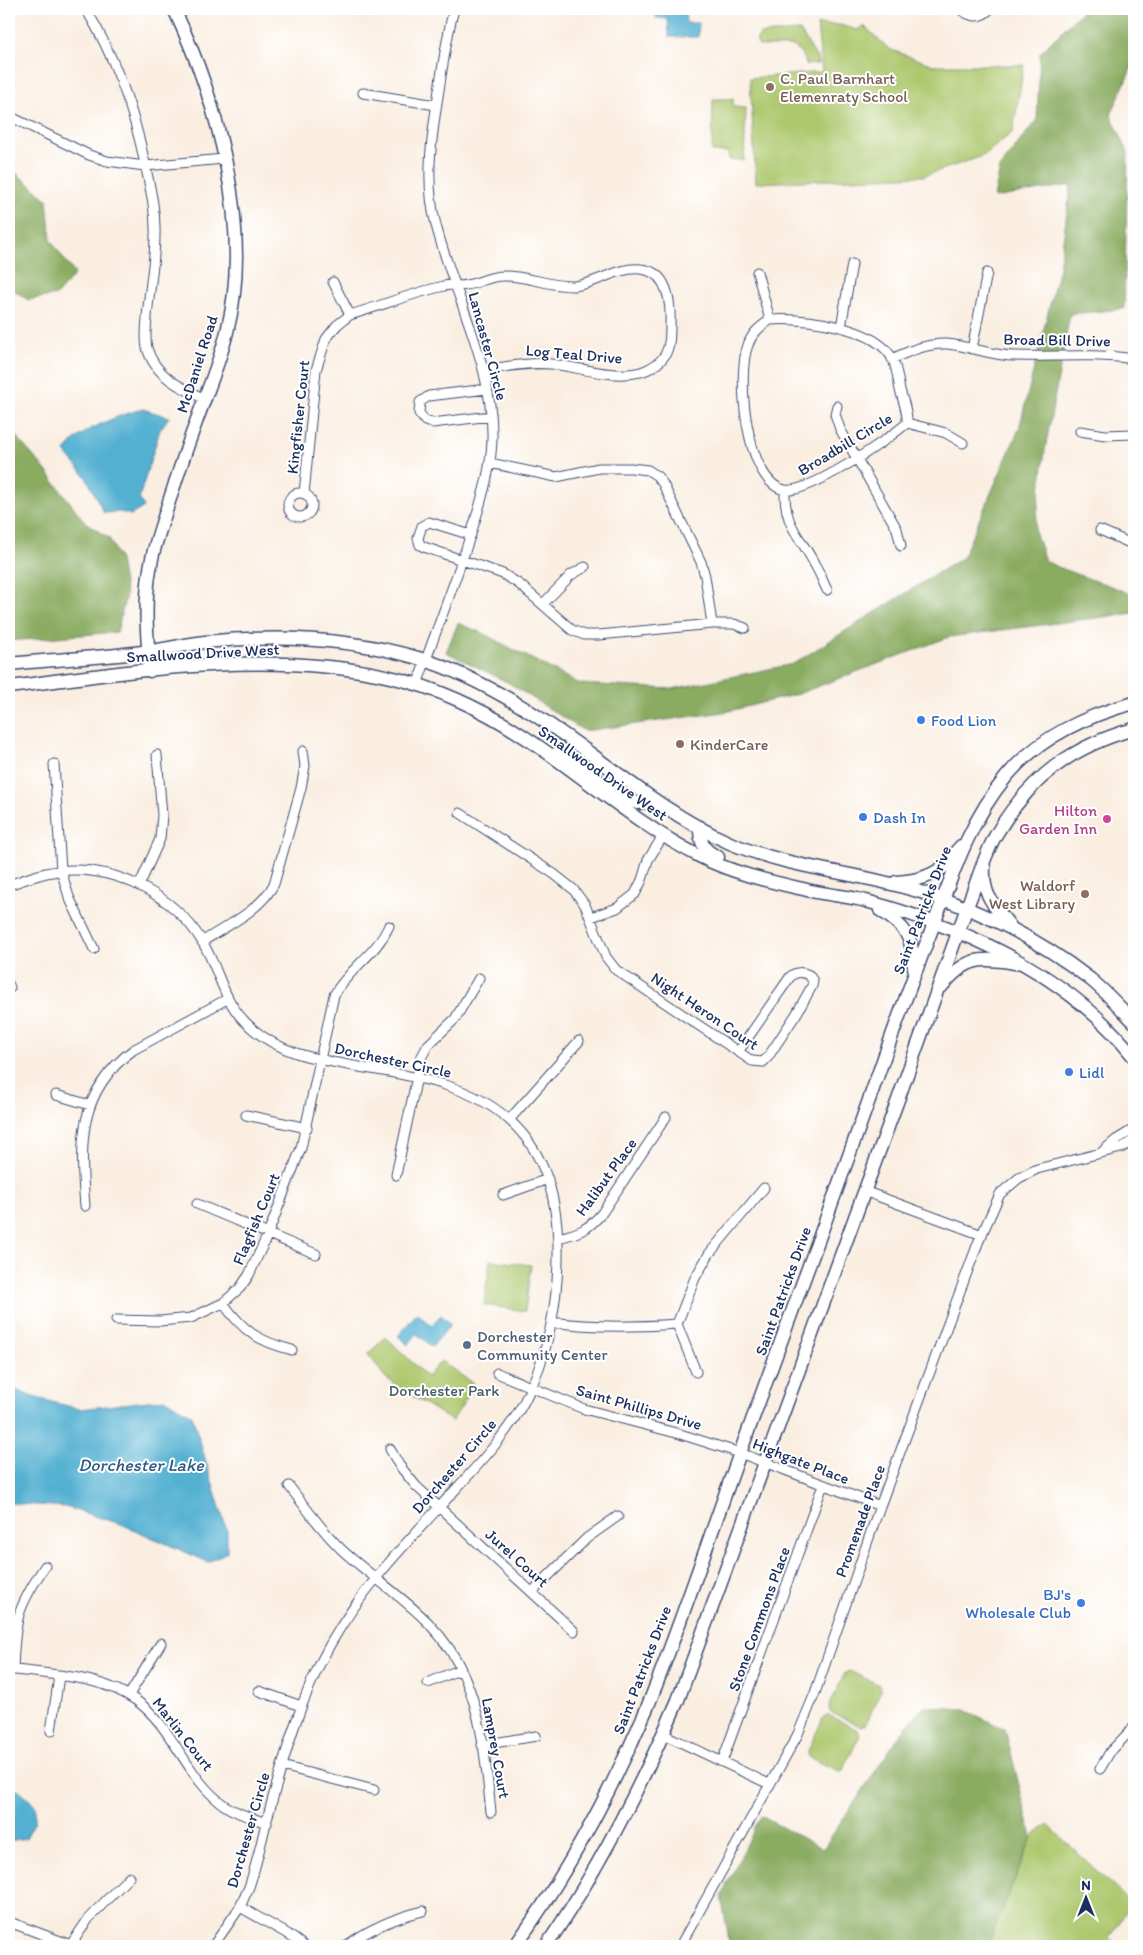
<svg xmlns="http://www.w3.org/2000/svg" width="1143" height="1955" viewBox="0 0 1143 1955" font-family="Itim,sans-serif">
	<rect width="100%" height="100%" fill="#fff"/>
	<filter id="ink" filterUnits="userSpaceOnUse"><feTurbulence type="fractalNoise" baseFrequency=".02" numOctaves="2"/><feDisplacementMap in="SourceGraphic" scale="10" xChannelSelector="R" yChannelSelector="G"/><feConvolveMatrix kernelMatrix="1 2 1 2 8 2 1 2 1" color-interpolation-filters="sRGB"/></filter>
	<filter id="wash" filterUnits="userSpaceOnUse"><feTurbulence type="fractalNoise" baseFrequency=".0096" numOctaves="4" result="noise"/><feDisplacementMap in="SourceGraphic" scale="20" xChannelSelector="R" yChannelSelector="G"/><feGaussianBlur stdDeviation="1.12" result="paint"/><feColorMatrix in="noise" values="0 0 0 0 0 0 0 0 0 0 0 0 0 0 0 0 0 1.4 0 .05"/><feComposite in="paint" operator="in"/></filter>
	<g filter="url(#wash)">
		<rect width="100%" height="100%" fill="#faeee1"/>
		<path fill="#aec86e" stroke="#647c66" d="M817 25H840L857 30 864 26 889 49 933 65H1024L1013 132 983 156 923 176 756 183 750 78 822 72Z
			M800 31 817 58 818 64 806 65 805 59 794 46H759C755 41 757 38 760 34Z
			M713 99H733V107L746 108 744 160H729L728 152H712Z
			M490 1260 531 1265 525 1311 484 1305Z
			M386 1337 427 1377 441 1361 475 1385 452 1421 409 1394 385 1377 368 1354Z
			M849 1671 880 1685 881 1690 866 1724 860 1726 830 1712 829 1706 845 1673Z
			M828 1715 858 1730 860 1735 843 1770 839 1771 808 1757V1751L823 1718Z
			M1048 1825 1131 1903 1110 1938 1119 1946H987L1032 1837Z"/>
		<path fill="#8aac61" stroke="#526e60" d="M1084 9H1134V62L1111 115 1128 152 1124 309 1070 314 1045 450 1035 531 1045 561C1073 575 1104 582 1133 595L1134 613 949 637 798 694 725 712 584 731 509 683 446 652 458 623 480 632 580 684 672 689 793 664 963 557 1019 429 1059 268 1071 185 994 198 1000 167 1037 119 1040 53Z
			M9 167 47 199 51 241 75 274 57 295 28 300 9 287Z
			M9 424 19 440 44 468 85 522 109 538 120 560 126 595 117 632 9 641Z
			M924 1706 963 1709 1005 1729 1032 1837 988 1945 730 1946 721 1896 761 1816 823 1849 899 1736Z"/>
		<path fill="#53b0d1" stroke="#377098" d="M656 9H685L686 23H699L698 37H669L668 19 656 18Z
			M143 409 169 417 160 430 139 498 144 507 131 515 120 512 104 513 86 477 65 452C77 430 119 415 143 409Z
			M417 1313 431 1325 441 1315 451 1324 432 1347 417 1334 408 1345 398 1336Z
			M9 1387 33 1397 80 1409 165 1399 192 1415 227 1531V1552L208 1562 121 1524 65 1507 9 1503Z
			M9 1786 23 1793 35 1806V1821L26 1838 9 1841Z"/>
	</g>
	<g filter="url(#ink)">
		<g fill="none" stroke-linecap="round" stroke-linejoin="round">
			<g stroke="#3c4c72" stroke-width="11">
				<path id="street" d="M86 9C114 56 134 110 145 164 150 187 156 211 155 235 155 263 149 290 147 318 146 328 145 338 147 348 155 376 181 388 205 399
					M960 9C971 18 980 19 990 9
					M363 93 436 105
					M9 116 89 155 107 161 145 166 224 159
					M757 272 770 320
					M333 282 350 315
					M770 320C803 318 877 326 893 360 897 369 898 380 900 390 903 401 908 412 907 423 888 440 808 494 785 490 746 483 736 375 748 345 752 333 760 327 770 320Z
					M841 327 852 264
					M972 349 987 273
					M892 359C909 351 928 343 947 344 970 346 992 356 1015 356 1055 357 1094 353 1134 359
					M487 389 429 396 420 402 419 413 425 421 432 423 491 416
					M837 406 835 414 840 429 897 529 901 546
					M907 423 946 433 963 443
					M1080 431 1105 435 1134 434
					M785 490C784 527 800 535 815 565 820 573 823 582 827 590
					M288 505a12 12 0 1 1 24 0a12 12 0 1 1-24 0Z
					M304 494 316 370 326 339 337 325 350 315C381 306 412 293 444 286 451 284 459 287 466 285 479 283 490 276 503 276 527 275 550 287 574 286 597 284 617 267 640 269 669 271 671 303 670 325 670 335 670 346 665 355 660 363 650 369 641 372 612 379 579 367 551 364 528 362 505 367 483 370
					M1100 530 1134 545
					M471 535 429 522 422 526 418 538 420 545 424 547 503 574 519 584 572 630 584 635H599L712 624 705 576 701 562 663 484 657 476 648 470 631 468H599L556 477 490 463
					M543 604 571 575 585 567
					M712 624H734L745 628
					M417 685C436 630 458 576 475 521 483 495 491 468 492 440 494 365 454 296 436 225 424 180 432 135 439 90 443 63 447 35 454 9
					M54 764 61 870 69 897 94 949
					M460 813 554 874 573 889 585 905 606 957 616 970 752 1061 763 1062 768 1057 797 1013 812 986 813 981 809 975C803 972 795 971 790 977L738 1052
					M9 885C25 879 41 873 58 871 113 864 175 895 203 943 222 975 222 1004 254 1030 281 1052 310 1058 343 1064 399 1075 463 1079 508 1119 545 1151 557 1198 558 1245 559 1298 549 1355 524 1402 507 1434 481 1462 456 1489 411 1538 364 1585 331 1643 299 1699 283 1761 266 1823 261 1844 256 1866 249 1887L240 1907 213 1946
					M139 886 160 839 162 815 157 755
					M591 917 617 908 635 894 642 880 648 860 663 836
					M202 942C227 925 260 911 274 884L301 788 305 766 303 751
					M9 985 10 988
					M56 1095 90 1105
					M246 1115 307 1128
					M509 1120 579 1041
					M1102 1152 1116 1140 1134 1129
					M396 1175 421 1058 428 1045 455 1019 479 978
					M864 1191 982 1235
					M503 1195 548 1179
					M197 1204 316 1254
					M85 1206C80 1144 77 1092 133 1050L227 999
					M558 1238C579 1233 588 1230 602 1213L666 1117
					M223 1303C244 1332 258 1341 292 1350
					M116 1320 160 1321 191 1318 223 1303 240 1288 249 1275 268 1234 301 1148 334 995C350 967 375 956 389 926
					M551 1322C594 1328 634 1327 677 1324L695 1278 709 1254 764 1188
					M677 1324 696 1372
					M497 1373 584 1409 680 1434 740 1453 880 1506
					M390 1449 399 1465 416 1486 574 1631
					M289 1486C306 1508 322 1531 342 1550 388 1592 440 1617 465 1678 483 1719 486 1767 491 1812
					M533 1591 587 1538 618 1516
					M9 1669C50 1675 102 1675 137 1701 174 1728 187 1779 224 1805 237 1814 252 1818 267 1823
					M13 1670C14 1652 14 1633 19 1615 24 1598 35 1581 45 1566
					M428 1683 461 1669
					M259 1691 301 1706
					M129 1695 161 1643
					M51 1731 59 1676
					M663 1734 769 1784
					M482 1745 536 1736
					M722 1762 823 1485
					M282 1766 374 1790
					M1100 1769 1110 1752 1134 1727
					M240 1907 286 1933 304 1946
					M12 1923 71 1945
					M70 1946 89 1918 129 1877
					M346 1946C370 1928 394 1918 423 1911
					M680 1946 798 1734 815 1693 880 1506 978 1243 1000 1194 1019 1178 1037 1169 1121 1148 1134 1140"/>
			</g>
			<g stroke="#3c4c72" stroke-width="15">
				<path id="secondary" d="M9 664C56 659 103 658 150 651 168 649 186 644 205 642 275 635 350 638 418 658 455 669 491 688 524 708 594 751 654 809 730 843 777 863 830 870 879 881 955 898 1028 931 1090 979 1106 992 1120 1007 1134 1022
					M150 671C147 637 144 603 150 569 153 549 160 530 166 511 175 483 184 455 194 428 205 396 219 365 227 332 253 230 218 102 174 9
					M9 687C131 671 269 649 390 677 435 687 482 709 520 734 581 773 634 823 699 856 734 874 773 882 811 891 829 895 848 896 866 901 966 928 1068 973 1134 1057
					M558 752 625 799 638 803 655 801
					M700 827C700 843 703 850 718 857
					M984 867C982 897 996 907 1012 929
					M896 882C915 881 935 877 948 862 952 856 956 851 961 846
					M880 910C906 927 913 937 914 968
					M942 986C966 957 980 957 1015 963
					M515 1946C568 1872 611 1792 647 1708 681 1624 709 1538 740 1453 783 1336 827 1218 869 1100 890 1040 912 980 935 921 954 870 971 819 1006 777 1039 737 1085 716 1134 703
					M546 1946C599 1869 641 1786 678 1700 752 1499 826 1298 899 1097 923 1031 946 965 970 899 979 877 985 853 997 833 1030 777 1073 746 1134 729"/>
			</g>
			<use href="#street" stroke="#fff" stroke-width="9"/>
			<use href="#secondary" stroke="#fff" stroke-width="12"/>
		</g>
	</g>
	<g fill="#8d6e63" stroke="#fff" stroke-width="2">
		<circle cx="770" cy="87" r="5"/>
		<circle cx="680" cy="744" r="5"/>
		<circle cx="1085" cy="894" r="5"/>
	</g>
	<g fill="#3f7fe0" stroke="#fff" stroke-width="2">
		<circle cx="921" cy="720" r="5"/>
		<circle cx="863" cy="817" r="5"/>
		<circle cx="1069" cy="1072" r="5"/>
		<circle cx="1081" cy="1603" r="5"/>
	</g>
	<circle fill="#d1479c" stroke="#fff" stroke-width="2" cx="1107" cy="819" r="5"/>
	<circle fill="#5c6f8a" stroke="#fff" stroke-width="2" cx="467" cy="1345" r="5"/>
	<g text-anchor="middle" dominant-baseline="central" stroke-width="4" stroke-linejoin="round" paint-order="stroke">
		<g font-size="16" fill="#785e54" stroke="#fff" text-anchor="start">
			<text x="780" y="78">C. Paul Barnhart<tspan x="780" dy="18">Elemenraty School</tspan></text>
			<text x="690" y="744">KinderCare</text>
			<text x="1075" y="885" text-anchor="end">Waldorf<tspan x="1075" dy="18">West Library</tspan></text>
		</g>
		<g font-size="16" fill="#1b2f5e" stroke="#fff">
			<text transform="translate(1057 340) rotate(1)">Broad Bill Drive</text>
			<text transform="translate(488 346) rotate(75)">Lancaster Circle</text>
			<text transform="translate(574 354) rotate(5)">Log Teal Drive</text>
			<text transform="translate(197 364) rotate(-72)">McDaniel Road</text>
			<text transform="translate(298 417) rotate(-84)">Kingfisher Court</text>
			<text transform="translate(845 444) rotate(-31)">Broadbill Circle</text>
			<text transform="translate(203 653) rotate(-3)">Smallwood Drive West</text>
			<text transform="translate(603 773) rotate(35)">Smallwood Drive West</text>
			<text transform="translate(922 910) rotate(-69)">Saint Patricks Drive</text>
			<text transform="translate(705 1011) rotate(34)">Night Heron Court</text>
			<text transform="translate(393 1060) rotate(12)">Dorchester Circle</text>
			<text transform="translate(606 1177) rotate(-54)">Halibut Place</text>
			<text transform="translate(256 1219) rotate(-67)">Flagfish Court</text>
			<text transform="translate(783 1291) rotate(-70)">Saint Patricks Drive</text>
			<text transform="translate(639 1407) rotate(16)">Saint Phillips Drive</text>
			<text transform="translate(801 1461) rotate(21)">Highgate Place</text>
			<text transform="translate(454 1466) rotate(-49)">Dorchester Circle</text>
			<text transform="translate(860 1521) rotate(-70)">Promenade Place</text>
			<text transform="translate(517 1558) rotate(42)">Jurel Court</text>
			<text transform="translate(759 1619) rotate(-70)">Stone Commons Place</text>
			<text transform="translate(642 1670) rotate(-69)">Saint Patricks Drive</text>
			<text transform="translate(183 1734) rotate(52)">Marlin Court</text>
			<text transform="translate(496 1748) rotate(80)">Lamprey Court</text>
			<text transform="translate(248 1830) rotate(-74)">Dorchester Circle</text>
		</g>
		<g font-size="16" fill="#366cbe" stroke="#fff" text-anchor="start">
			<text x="931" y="720">Food Lion</text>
			<text x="873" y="817">Dash In</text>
			<text x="1079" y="1072">Lidl</text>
			<text x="1071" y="1594" text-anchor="end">BJ's<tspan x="1071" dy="18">Wholesale Club</tspan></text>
		</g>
		<g font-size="16" fill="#b23c85" stroke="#fff" text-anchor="end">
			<text x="1097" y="810">Hilton<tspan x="1097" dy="18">Garden Inn</tspan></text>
		</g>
		<g font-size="16" fill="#4e5e75" stroke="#fff" text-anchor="start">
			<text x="477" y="1336">Dorchester<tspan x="477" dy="18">Community Center</tspan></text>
		</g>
		<g font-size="16" fill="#475d63" stroke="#fff">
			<text x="444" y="1390">Dorchester Park</text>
		</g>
		<g font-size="18" font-style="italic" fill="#2f5c86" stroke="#fff">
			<text x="141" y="1465">Dorchester Lake</text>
		</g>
	</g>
	<rect width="1143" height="1955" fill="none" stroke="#fff" stroke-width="30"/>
	<g transform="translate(1086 1898)" stroke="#ffffff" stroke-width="4" paint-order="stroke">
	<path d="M0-4L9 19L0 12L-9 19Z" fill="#1b2f5e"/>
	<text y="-8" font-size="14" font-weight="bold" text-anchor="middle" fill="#1b2f5e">N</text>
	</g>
</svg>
